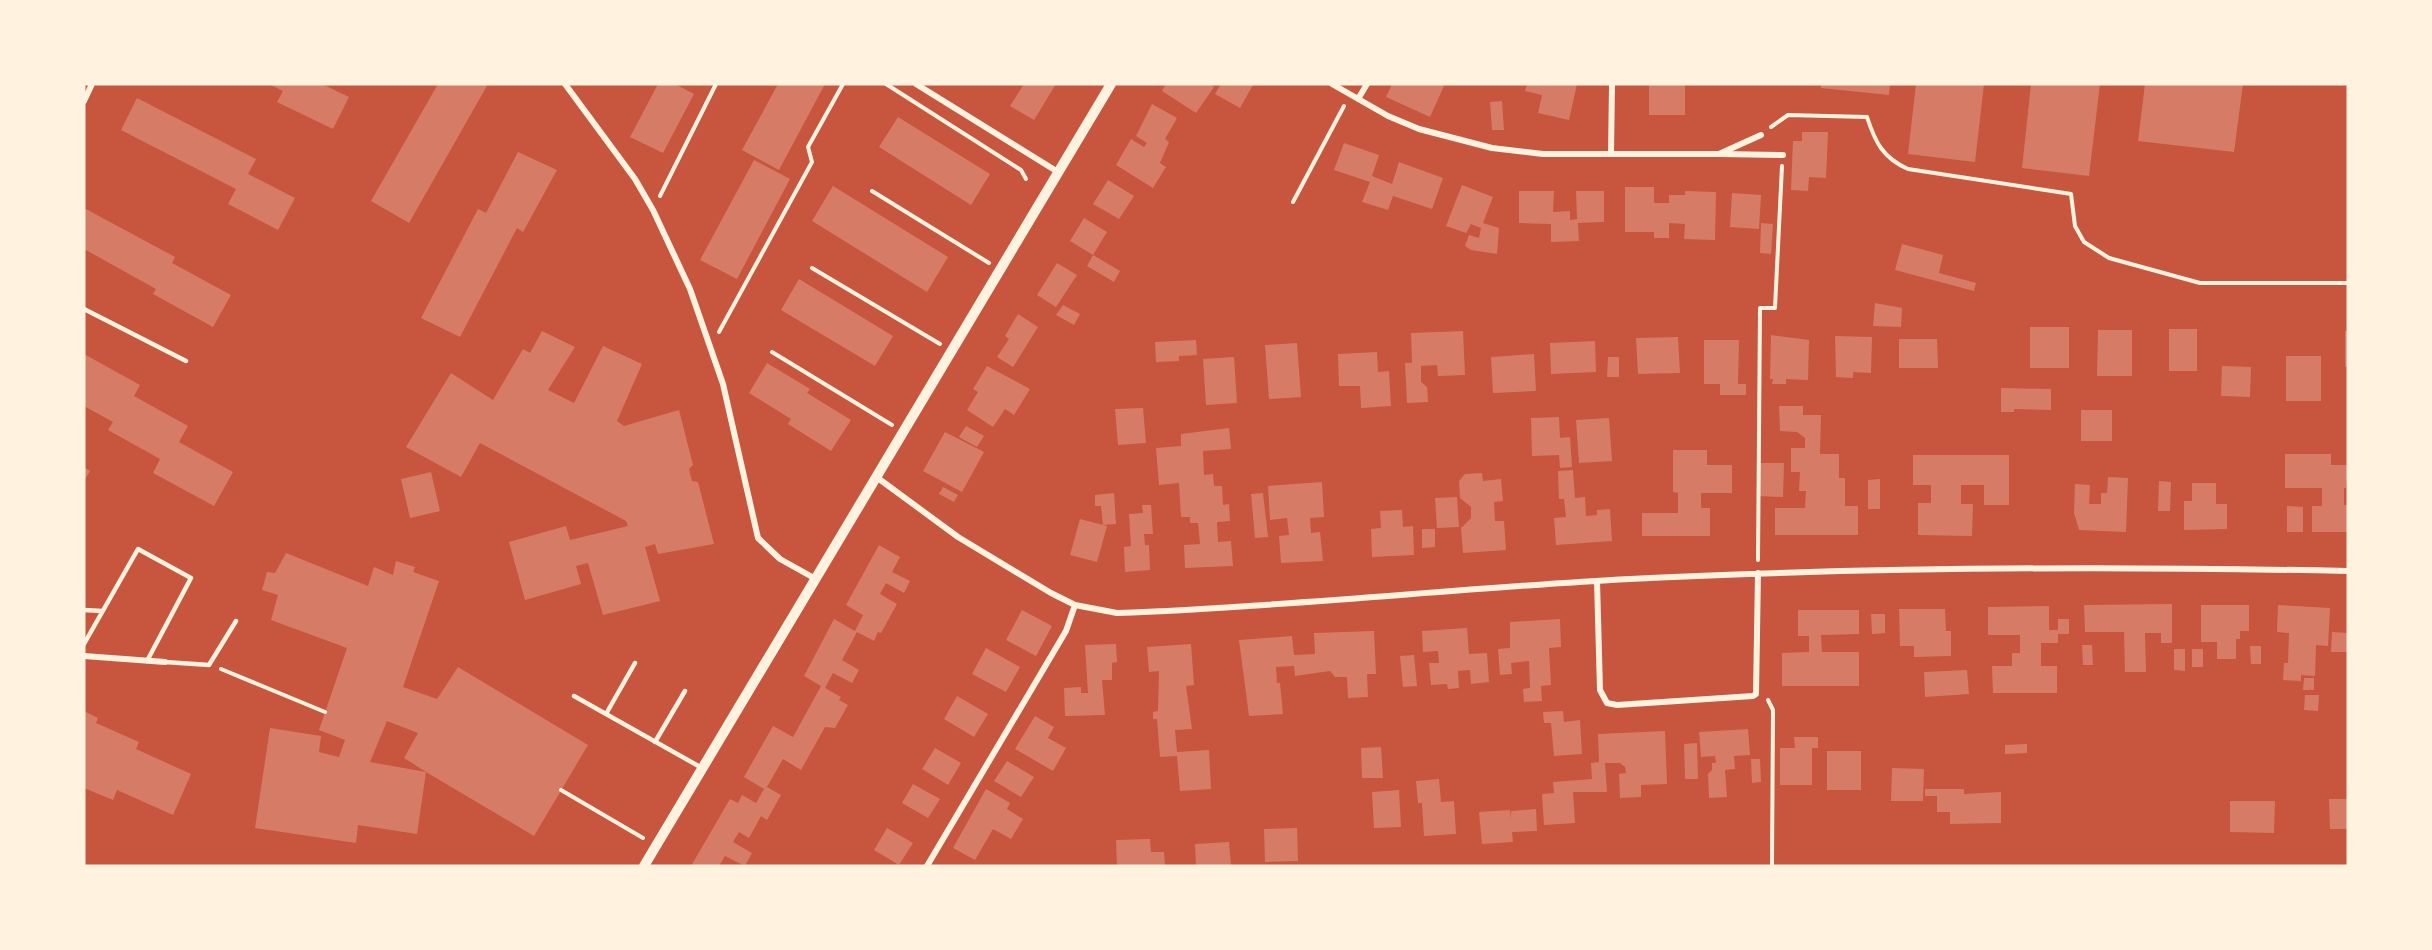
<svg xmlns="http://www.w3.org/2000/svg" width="2432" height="950" viewBox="0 0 2432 950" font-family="Georgia,serif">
	<rect width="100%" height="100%" fill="#c8553d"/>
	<path fill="#d67c66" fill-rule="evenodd" d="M269 84H322L349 97 333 129 277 102 283 91Z
		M438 84H488L409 223 371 201Z
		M658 84H675L694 94 663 153 630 137Z
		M778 84H825L779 170 742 150Z
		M1024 84H1056L1034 120 1010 106Z
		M1166 84H1209L1214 87 1196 113 1162 91Z
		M1221 84H1252L1253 85 1240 108 1215 94Z
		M1392 84H1441L1444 86 1430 117 1386 97Z
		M1527 84H1577L1569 120 1538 113 1542 95 1525 91Z
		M1649 84H1685V115H1649Z
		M1821 84H1890L1889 95 1821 88Z
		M1916 84H1984L1975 162 1908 154Z
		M2031 84H2100L2089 176 2022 168Z
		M2145 84H2243L2234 152 2138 141Z
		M137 98 256 159 248 174 295 198 278 230 228 204 236 189 121 130Z
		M1502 101 1504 130H1492L1490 102Z
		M1152 104 1177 118 1165 139 1169 142 1160 163 1166 167 1153 188 1116 165 1131 139 1144 147 1147 143 1136 136Z
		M898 117 990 174 971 205 879 147Z
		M1802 132H1828L1826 178 1809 177 1808 191 1791 190 1793 141H1802Z
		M1344 143 1379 155 1372 176 1392 184 1399 162 1443 178 1432 209 1393 196 1388 210 1362 202 1370 182 1334 170Z
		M518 152 557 170 523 232 517 228 460 337 421 318 478 209 486 213Z
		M754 160 790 179 737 279 700 260Z
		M1108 180 1134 196 1119 219 1093 204Z
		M1462 185 1493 197 1483 223 1499 228 1497 254 1471 250 1465 246 1469 235 1479 238 1481 228 1471 224 1466 233 1446 226Z
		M833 186 948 257 927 292 812 221Z
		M1625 187H1654V203H1669V195H1685V191L1716 192 1715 240 1684 239 1685 224 1669 223V238H1654V232H1625Z
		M1519 191H1554L1553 212 1570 211V220L1577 219 1576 191H1604V222L1578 223 1579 241 1551 242V224L1519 223Z
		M1732 193 1761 195 1759 229 1730 227Z
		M84 208 175 257 172 263 231 295 213 327 153 294 156 289 84 249Z
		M1084 218 1107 232 1093 255 1070 241Z
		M1761 223 1773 224 1771 254 1760 253Z
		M1902 244 1943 255 1939 273 1976 283 1974 291 1895 270Z
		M1093 255 1120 271 1114 282 1087 266Z
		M1057 263 1077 275 1056 307 1037 295Z
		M799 279 893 336 875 366 781 310Z
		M1875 303 1902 308 1901 327 1873 326Z
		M1063 305 1080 314 1074 325 1056 315Z
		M1018 314 1038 327 1013 367 997 357 1009 339 1005 336Z
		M2030 327H2069V368H2030Z
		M2169 329H2197V371H2169Z
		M2098 330H2132V376H2097Z
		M542 331 575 347 548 390 574 403 603 346 642 364 617 421 624 426 679 410 693 465 689 469 692 481 698 482 714 544 658 554 655 544 645 547 660 601 603 615 588 563 576 566 581 584 525 600 509 542 566 526 570 540 628 526 626 521 480 443 461 477 406 447 451 373 493 400 523 349 530 353Z
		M1463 331 1465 375 1438 376 1437 365 1421 366V382L1427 387 1428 402 1407 403 1405 363H1412L1411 333Z
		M2345 331H2348V366L2345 367Z
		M1771 335 1809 340 1808 380 1786 379V384H1772L1773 379H1770Z
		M1835 336 1872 337 1871 373 1853 372V378L1836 377Z
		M1678 337 1680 373 1638 374 1636 338Z
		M1899 339H1937L1938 368H1899Z
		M1196 340 1197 355 1179 356V361L1156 362 1155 342Z
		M1704 340H1739L1738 384H1746V395H1720V384H1704Z
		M1595 341 1596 372 1551 374 1550 343Z
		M1297 343 1301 397 1269 399 1265 345Z
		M1377 352 1378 372 1389 371 1391 406 1361 408 1360 386H1339L1338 354Z
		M84 354 140 385 134 396 188 426 179 442 233 472 214 506 153 473 160 459 108 430 113 422 84 406Z
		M1534 354 1536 391 1493 393 1491 357Z
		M2286 356H2321V401H2286Z
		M1234 357 1237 403 1206 405 1203 359Z
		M1608 357H1619V377H1607Z
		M767 363 810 389 807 393 851 420 831 451 788 424 791 419 749 393Z
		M987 366 1030 389 1014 415 1005 409 993 427 967 410 978 392 973 389Z
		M2222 366 2251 367 2250 397 2221 396Z
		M2001 388 2051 389V410L2014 409V412H2001Z
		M1779 406H1803V415H1821L1820 454H1839V478H1845V506H1858V535H1775V508H1805L1806 491H1799L1800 472H1791V448H1805V438L1797 432 1780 431Z
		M1143 408 1146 443 1118 445 1115 409Z
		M2081 410H2112V441H2081Z
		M1559 417 1560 438 1570 437 1572 467 1560 468 1559 455 1532 456 1531 418Z
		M1609 418 1612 461 1579 463 1576 420Z
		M966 426 984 436 977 447 959 437Z
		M1229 428 1231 449 1203 451 1204 475 1213 474 1214 486H1222L1223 505 1229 504 1230 521 1217 522 1218 542 1231 541 1233 566 1185 568 1184 545 1200 544 1198 523H1190V517H1181L1179 483 1159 485 1156 448 1181 446V434Z
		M945 432 984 452 962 492 923 471Z
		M1673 450H1707V465H1732V493H1701V508H1710V536H1642V513H1678V493L1673 492Z
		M2285 454H2331V465H2348L2346 488H2344V505H2348V532H2312V506H2322V488H2285Z
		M1913 455H2009V505H1984V485H1961V504H1973L1972 536 1918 535V503H1931V485H1913Z
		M1759 463H1784L1783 497 1758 496Z
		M84 467 90 471 84 481Z
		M1573 470 1575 498 1585 497 1586 516 1597 515V510L1610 509 1612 541 1556 545 1554 518 1566 517 1564 499H1559L1558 471Z
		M431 472 440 511 410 518 401 479Z
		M1482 473 1483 481 1501 479 1503 501 1494 502 1495 521H1504L1506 550 1463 553 1461 528 1471 518V507L1460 498 1459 481 1465 474Z
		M2108 477 2128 478 2126 532 2079 530 2074 513 2075 484 2090 485 2089 504H2101V493H2107Z
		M1880 479V509H1868V480Z
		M2159 481 2171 482 2170 511H2158Z
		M1322 482 1324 517 1310 518 1311 533 1320 532 1323 561 1281 563 1279 536 1289 535 1287 518 1270 520 1268 486Z
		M2192 483H2216V504H2227V529L2184 530V501H2192Z
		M943 487 958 495 954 502 939 494Z
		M1114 493 1116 524 1103 525 1107 526 1097 562 1070 555 1080 519 1103 525 1101 506H1095V495Z
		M1263 493 1268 537 1255 538 1251 494Z
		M1457 497 1459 527 1437 528 1435 498Z
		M1142 505H1151L1153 534H1144L1145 545H1149L1150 570 1125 572 1124 547 1131 546 1129 514 1143 513Z
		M2287 506 2303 507V532H2287Z
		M1402 510 1403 527 1413 526 1414 555 1372 557 1371 529 1381 528 1380 511Z
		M1422 529H1435V547L1422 548Z
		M879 545 900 557 892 572 910 581 904 593 886 583 880 594 897 604 881 633 878 632 874 641 857 632 842 660 859 670 852 683 833 673 825 688 841 697 839 700 848 705 835 728 825 727 801 770 783 759 767 787 781 795 767 820 761 816 749 838 739 832 733 842 752 853 745 866 725 856 719 866H691L730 799 738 803 742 795 756 803 764 789 744 777 773 726 793 737 821 686 804 676 834 619 855 631 863 615 846 605Z
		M286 553 368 586 374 567 393 575 396 561 415 567 413 572 439 581 403 687 437 699 458 667 588 745 534 836 426 772 417 834 358 825 356 843 255 828 270 728 321 736 319 752 339 757 345 740 319 730 347 648 271 620 278 595 262 590 267 572 275 573ZM387 721 418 733 404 758 426 772 370 762Z
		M2172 604V643H2161V633H2145L2146 672H2125L2124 632H2085L2084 605Z
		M2201 605H2249V631H2240V639H2236V659H2217V642H2201Z
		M2278 605 2330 608 2328 646 2316 645 2315 676 2301 675V681L2283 680 2284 663H2288L2289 633 2277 632Z
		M2049 606V630H2058V619H2069V634H2058V643H2041V666H2057V693H1993L1992 666H2012V653H2020V635H1988V607Z
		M1899 609H1945L1946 631H1951V656L1914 657V646H1900Z
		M1022 610 1052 626 1036 656 1006 640Z
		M1798 610H1859V634L1821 635 1822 652H1859V686H1782V653L1809 652V636H1798Z
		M1871 614H1885V633L1872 634Z
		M1560 619 1561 647 1549 648 1551 685 1541 686 1542 701 1524 702 1523 689 1530 688 1529 661 1511 663 1512 674 1500 675 1498 649 1510 648V622Z
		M1467 628 1469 654 1487 653 1489 682 1471 684 1470 670 1458 671 1459 688 1448 689 1447 684 1431 685 1429 663H1439L1438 651 1423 652 1422 631Z
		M1374 631 1376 674H1367L1368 697 1348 698 1347 677H1335L1330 671 1295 676 1294 666 1276 667 1277 683H1280L1283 714 1249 716 1239 640 1292 636 1294 655 1315 654 1314 633Z
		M2332 632 2348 633V652H2331Z
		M1116 644 1117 662 1112 663V680H1102L1105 715 1065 716 1064 688 1081 687V693H1088L1085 645Z
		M1191 644 1194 685 1186 686 1192 729 1175 730 1177 752 1209 750 1211 789 1180 791 1177 756 1160 757 1157 719H1153V712L1158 711 1159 671 1149 672 1147 647Z
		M2082 645H2092L2093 665H2083Z
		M2250 646H2261V664H2251Z
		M986 648 1020 667 1006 692 972 674Z
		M2174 649H2185V671L2174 670Z
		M2192 649H2203V667H2192Z
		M1414 655 1417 686 1403 687 1400 656Z
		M1967 670 1969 694 1925 697 1924 672Z
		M2304 678H2314V690H2303Z
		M2305 695H2319L2318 711 2304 710Z
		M957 696 988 714 974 737 944 719Z
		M84 711 98 718 96 723 139 742 136 749 191 774 173 815 117 790 113 800 84 788Z
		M1563 711 1564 722 1580 720 1582 754 1554 756 1551 723H1544L1543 712Z
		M1035 716 1054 727 1048 738 1066 748 1053 771 1015 749Z
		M1748 729 1750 755 1734 756 1735 769 1725 770 1727 797 1709 798 1708 774 1712 770V763H1716L1715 756 1701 757 1699 732Z
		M1665 731 1667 784 1641 785V797L1620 798 1619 774 1626 773 1625 767 1620 763H1605L1607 792H1573L1575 823 1544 825 1542 794 1554 793 1553 782 1592 779 1591 763 1599 762 1598 734Z
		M1794 737H1818V748H1812V785H1780V748H1795Z
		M1697 743 1698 779H1685L1684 744Z
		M2027 744V753L2005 754V745Z
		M1381 747 1383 778H1362L1361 748Z
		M935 748 961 763 948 785 922 769Z
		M1827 751H1861V790H1827Z
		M1751 759H1760L1761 782 1752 783Z
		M1007 761 1034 777 1021 797 994 781Z
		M1892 768 1924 769 1923 801H1891Z
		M1439 779 1441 802 1454 801 1456 834 1424 836 1422 803H1418L1416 781Z
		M913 784 940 799 928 818 902 803Z
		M986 789 1010 803 1007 809 1023 819 1011 839 993 829 975 860 953 848Z
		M1925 789H1964V794L2001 792V823L1950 824V812H1937V796H1925Z
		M1399 790 1401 827 1374 828 1372 792Z
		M2329 799H2348V829H2330Z
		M2230 801H2275L2274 833 2230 832Z
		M1536 809 1537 831 1512 832 1513 842 1482 844 1479 812 1510 810 1511 819V811Z
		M887 828 913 843 899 865 874 850Z
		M1297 828 1298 861 1265 862 1264 829Z
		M1150 839 1151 852H1164L1165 866H1117L1116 840Z
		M1229 842 1231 866H1196L1195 844Z"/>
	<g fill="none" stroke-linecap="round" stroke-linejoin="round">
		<path stroke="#fff3e0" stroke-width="4" d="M886 84 1021 170 1026 179
			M1771 127 1788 115 1867 117C1875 142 1883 158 1908 169L2071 194 2075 226 2084 242 2109 258 2200 283H2348
			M872 191 989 263
			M660 196 716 84
			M1293 202 1344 106
			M812 268 940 344
			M719 332 812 162 808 147 843 84
			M772 352 892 425
			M1758 560 1760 308H1775L1782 166
			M221 669 325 712
			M1768 700 1773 710 1772 866
			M561 790 643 838"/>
		<path stroke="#fff3e0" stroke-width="4.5" d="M84 309 186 361
			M84 610 102 611
			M84 644 138 549 191 578 147 661
			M165 662 209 665 236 621
			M574 696 702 768
			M606 714 635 663
			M655 742 685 691"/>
		<path stroke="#fff3e0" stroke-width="6" d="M565 84 635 179 653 210 690 289 723 384 758 538 780 559 814 578
			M916 84 1058 172
			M1332 84 1388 116 1419 129 1492 148 1543 154H1719L1761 135
			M1358 99 1367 84
			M84 101 92 84
			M1611 154 1612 84
			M1720 154 1783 155
			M875 476 958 537 1051 593 1075 605 1117 613C1288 607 1459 588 1630 579 1869 567 2109 566 2348 571
			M1597 581 1600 690 1607 703 1617 705 1753 696 1756 694 1758 573
			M84 656 165 662
			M927 866 1066 631 1075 605"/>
		<path stroke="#fff3e0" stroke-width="10" d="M644 866 1111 84"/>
	</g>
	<rect width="2432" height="950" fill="none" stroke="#fff3e0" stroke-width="171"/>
</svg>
